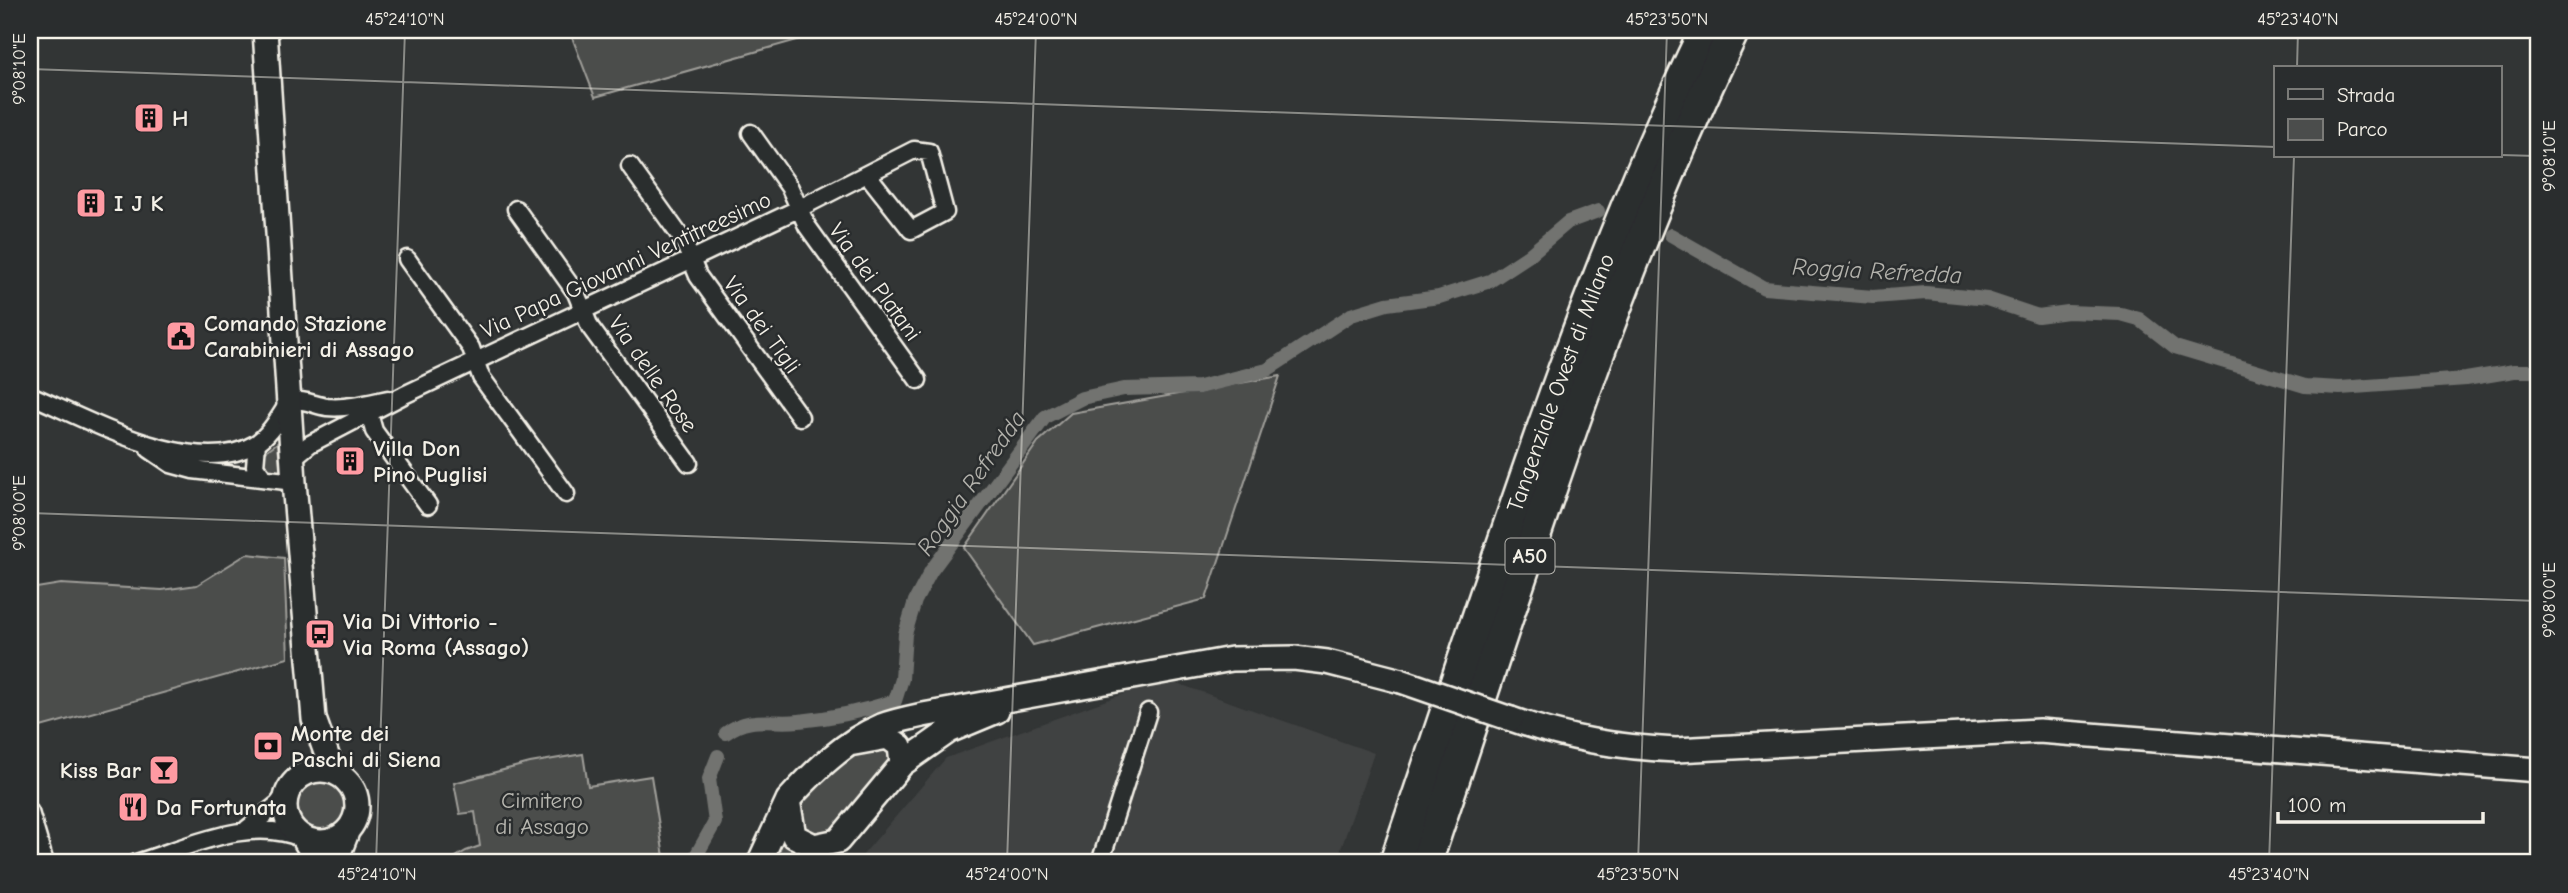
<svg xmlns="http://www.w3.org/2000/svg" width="2568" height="893" viewBox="0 0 2568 893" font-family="'Comic Neue',sans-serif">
	<rect width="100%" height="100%" fill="#323535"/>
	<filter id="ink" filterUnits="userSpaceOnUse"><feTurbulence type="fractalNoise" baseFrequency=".0143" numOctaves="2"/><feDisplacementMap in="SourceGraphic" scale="14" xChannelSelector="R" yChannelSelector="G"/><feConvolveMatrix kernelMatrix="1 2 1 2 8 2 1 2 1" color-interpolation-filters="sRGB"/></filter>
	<g filter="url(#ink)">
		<path fill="#404242" d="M1165 679 1374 753 1336 863H856L946 758Z"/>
		<path fill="#4b4d4c" stroke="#a09f9a" stroke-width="2" d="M558 30H822V33L595 97 570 32Z
			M1280 376 1206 599 1033 645 964 548 1038 442 1071 413Z
			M277 443 278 444 281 474 263 467 262 454Z
			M247 554 284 558 288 658 30 730V589L61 584 162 590 197 585Z
			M888 742 893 759 834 835 803 836 799 796 855 751Z
			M583 754 588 786 651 776 665 863H446L466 851 480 846 475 812 460 814 454 783 530 763Z
			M321 782C386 796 312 870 296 816 290 798 305 785 321 782Z
			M778 827 820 853 812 863H765Z"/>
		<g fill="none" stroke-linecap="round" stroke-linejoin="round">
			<path stroke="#727370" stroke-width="14" d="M1671 235 1764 288 1873 297 1926 293 1987 299 2038 316 2068 312 2121 314 2139 319 2175 347 2305 386 2340 388 2466 379 2514 371H2538
				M726 733C750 715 772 724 799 721 832 718 864 711 895 701L902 679 905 634 915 601 931 571 1045 417 1082 398 1124 389 1199 387 1267 370 1351 315 1387 304 1439 297 1490 281 1528 256 1568 222 1598 211
				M692 863 715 822 709 779 718 756"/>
			<g stroke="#f4f1e8" stroke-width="21">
				<path id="street" d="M751 133 790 188 807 226 918 380
					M630 166 683 240 698 276 800 417
					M516 209 576 293 590 327 689 463
					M407 259 471 348 481 377 566 494
					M30 395C87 419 195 480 255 444 269 436 280 416 289 402 304 398 313 405 327 407 347 409 369 403 388 399
					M367 406 374 431 428 505
					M257 443 255 466 263 477
					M149 449 171 464 193 470 294 482
					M293 458 310 444 404 395 798 209 914 150 929 152 945 212 911 230 867 174
					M30 812 45 863
					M247 829 278 804 292 786
					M136 863C189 847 250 815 304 839
					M1100 863 1148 712"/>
			</g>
			<g stroke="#f4f1e8" stroke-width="28">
				<path id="secondary" d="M265 30 294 482 314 719 333 772
					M1511 719C1568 739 1616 747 1676 750L2039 731 2538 770
					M849 744 888 737 900 746 902 764 838 841 814 846 794 836 788 800C814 771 845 741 881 726 894 721 909 718 923 715L1232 659 1294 658 1327 662 1401 681
					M902 764 949 731 997 711
					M285 806a36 36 0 1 1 72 0a36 36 0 1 1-72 0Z
					M304 839 318 863
					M335 863 347 832
					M759 863 788 800"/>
			</g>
			<g stroke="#f4f1e8" stroke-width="35">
				<g id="highway">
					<path id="s1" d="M1395 863C1491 583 1576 297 1705 30"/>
					<path d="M1426 863C1521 583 1605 296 1734 30"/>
				</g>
			</g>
			<use href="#street" stroke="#2a2d2e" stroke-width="16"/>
			<use href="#secondary" stroke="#2a2d2e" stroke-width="23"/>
			<use href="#highway" stroke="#2a2d2e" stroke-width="30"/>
			<g stroke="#f4f1e8" stroke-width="28" stroke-linecap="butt">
				<path id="secondary-bridge" d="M1401 681 1511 719"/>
			</g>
			<use href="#secondary-bridge" stroke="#2a2d2e" stroke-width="23"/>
		</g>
	</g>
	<path fill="none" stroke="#f4f1e8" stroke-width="2" stroke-opacity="0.45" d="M2297 68 2298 30M30 69 2276 147M2500 155 2538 156M30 513 2538 601M376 863 405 30M1007 863 1036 30M1638 863 1667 30M2269 863 2294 156"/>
	<defs>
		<g id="building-square" transform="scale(1.575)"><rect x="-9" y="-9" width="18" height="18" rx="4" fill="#ff9aa2" stroke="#2a2d2e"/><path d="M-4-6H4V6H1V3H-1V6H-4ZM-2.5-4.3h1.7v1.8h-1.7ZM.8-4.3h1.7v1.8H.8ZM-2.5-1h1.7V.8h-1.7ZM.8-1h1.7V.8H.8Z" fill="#111"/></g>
		<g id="civic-square" transform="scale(1.575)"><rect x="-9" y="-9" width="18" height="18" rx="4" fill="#ff9aa2" stroke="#2a2d2e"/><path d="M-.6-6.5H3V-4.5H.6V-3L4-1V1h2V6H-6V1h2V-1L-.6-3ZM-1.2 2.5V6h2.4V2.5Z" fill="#111"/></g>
		<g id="bus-square" transform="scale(1.575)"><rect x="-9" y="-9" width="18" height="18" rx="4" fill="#ff9aa2" stroke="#2a2d2e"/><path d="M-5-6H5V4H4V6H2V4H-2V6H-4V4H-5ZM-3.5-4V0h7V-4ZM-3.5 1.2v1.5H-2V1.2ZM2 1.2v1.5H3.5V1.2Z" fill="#111"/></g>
		<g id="bank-square" transform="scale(1.575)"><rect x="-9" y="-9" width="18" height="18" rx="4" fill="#ff9aa2" stroke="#2a2d2e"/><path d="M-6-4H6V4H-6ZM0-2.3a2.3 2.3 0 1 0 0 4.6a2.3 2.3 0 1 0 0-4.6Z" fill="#111"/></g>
		<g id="bar-square" transform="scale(1.575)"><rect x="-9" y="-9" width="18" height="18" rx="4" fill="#ff9aa2" stroke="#2a2d2e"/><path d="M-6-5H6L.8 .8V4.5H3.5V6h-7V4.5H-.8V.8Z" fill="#111"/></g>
		<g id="restaurant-square" transform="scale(1.575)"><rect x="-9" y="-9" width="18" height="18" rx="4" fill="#ff9aa2" stroke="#2a2d2e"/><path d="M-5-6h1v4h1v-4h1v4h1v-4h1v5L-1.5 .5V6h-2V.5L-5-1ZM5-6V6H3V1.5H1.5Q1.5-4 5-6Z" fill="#111"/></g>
	</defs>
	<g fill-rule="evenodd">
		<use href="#building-square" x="149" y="118"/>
		<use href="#building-square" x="91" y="203"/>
		<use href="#civic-square" x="181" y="336"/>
		<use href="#building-square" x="350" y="461"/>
		<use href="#bus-square" x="320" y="634"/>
		<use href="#bank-square" x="268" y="746"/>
		<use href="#bar-square" x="164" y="770"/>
		<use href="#restaurant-square" x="133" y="807"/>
	</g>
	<g text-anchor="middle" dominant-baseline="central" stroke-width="5" stroke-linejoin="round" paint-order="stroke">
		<rect fill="#2a2d2e" stroke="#b7b6b0" stroke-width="2" x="1505.5" y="538.5" width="49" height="35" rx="5"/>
		<g font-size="21" font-weight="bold" fill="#f4f1e8">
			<text x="1530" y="556">A50</text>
		</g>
		<g font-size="23" font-weight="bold" fill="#f4f1e8" stroke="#2a2d2e" text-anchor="start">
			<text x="172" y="118">H</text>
			<text x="114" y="203">I J K</text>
			<text x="204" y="323">Comando Stazione<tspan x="204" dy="26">Carabinieri di Assago</tspan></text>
			<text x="373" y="448">Villa Don<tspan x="373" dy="26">Pino Puglisi</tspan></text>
			<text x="343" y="621">Via Di Vittorio -<tspan x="343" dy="26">Via Roma (Assago)</tspan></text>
			<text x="291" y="733">Monte dei<tspan x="291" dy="26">Paschi di Siena</tspan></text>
			<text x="141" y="770" text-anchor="end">Kiss Bar</text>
			<text x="156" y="807">Da Fortunata</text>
		</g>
		<g font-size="23" fill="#f4f1e8" stroke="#2a2d2e">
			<text transform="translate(626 265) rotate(-25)">Via Papa Giovanni Ventitreesimo</text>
			<text transform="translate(875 282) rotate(54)">Via dei Platani</text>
			<text transform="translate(762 325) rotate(54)">Via dei Tigli</text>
			<text transform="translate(653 374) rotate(55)">Via delle Rose</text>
			<text stroke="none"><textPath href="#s1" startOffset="508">Tangenziale Ovest di Milano</textPath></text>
		</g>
		<g font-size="23" fill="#b9b8b1" stroke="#2a2d2e">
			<text x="542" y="800">Cimitero<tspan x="542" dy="26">di Assago</tspan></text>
		</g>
		<g font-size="24" font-style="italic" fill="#b3b2ac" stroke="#2a2d2e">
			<text transform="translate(1877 271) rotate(3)">Roggia Refredda</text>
			<text transform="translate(971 483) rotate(-55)">Roggia Refredda</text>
		</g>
	</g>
	<rect width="2568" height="893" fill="none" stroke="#2a2d2e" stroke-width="77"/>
	<rect x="2274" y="66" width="228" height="91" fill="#2a2d2e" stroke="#7b7b78" stroke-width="2"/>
	<rect x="2288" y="89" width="35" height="10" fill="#2a2d2e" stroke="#7b7b78" stroke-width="2"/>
	<text x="2337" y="102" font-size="21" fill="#f4f1e8">Strada</text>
	<rect x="2288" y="119" width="35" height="21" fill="#4b4d4c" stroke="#7b7b78" stroke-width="2"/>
	<text x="2337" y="136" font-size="21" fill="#f4f1e8">Parco</text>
	<path d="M2278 812v10h205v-10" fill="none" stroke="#f4f1e8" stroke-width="3.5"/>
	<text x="2288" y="812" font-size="21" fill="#f4f1e8" stroke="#2a2d2e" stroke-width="5" paint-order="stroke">100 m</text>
	<rect x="38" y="38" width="2492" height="816" fill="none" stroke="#f4f1e8" stroke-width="2.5"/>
	<g font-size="18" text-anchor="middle" fill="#f4f1e8">
		<text x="405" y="25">45°24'10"N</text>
		<text x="1036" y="25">45°24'00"N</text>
		<text x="1667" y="25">45°23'50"N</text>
		<text x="2298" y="25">45°23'40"N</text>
		<text transform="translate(19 69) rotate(-90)" y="6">9°08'10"E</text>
		<text transform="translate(2549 156) rotate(-90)" y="6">9°08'10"E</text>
		<text transform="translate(19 513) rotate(-90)" y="6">9°08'00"E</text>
		<text transform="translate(2549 600) rotate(-90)" y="6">9°08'00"E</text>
		<text x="377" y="880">45°24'10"N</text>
		<text x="1007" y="880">45°24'00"N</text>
		<text x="1638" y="880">45°23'50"N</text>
		<text x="2269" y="880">45°23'40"N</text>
	</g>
</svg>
